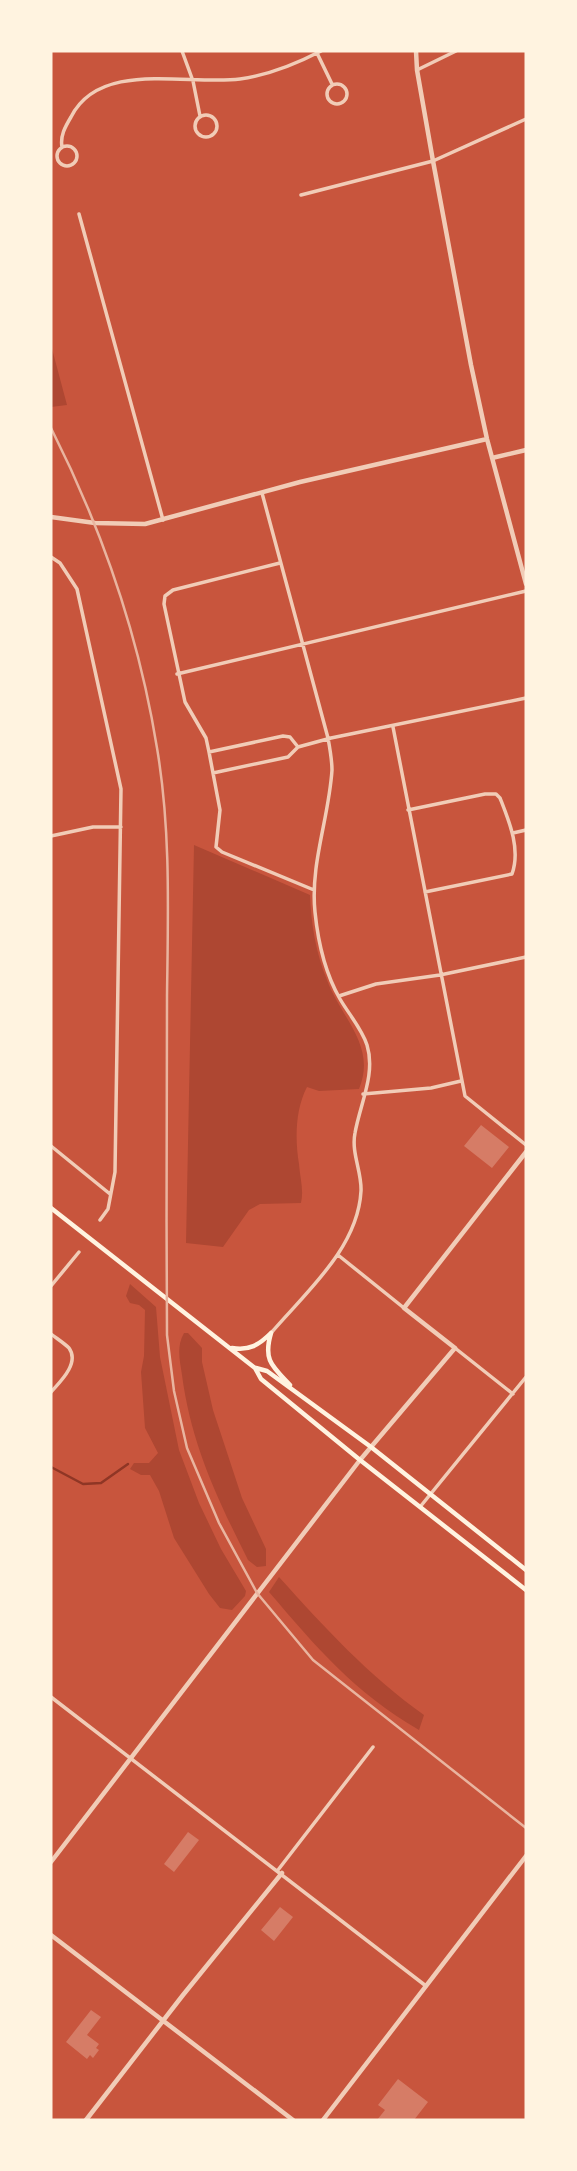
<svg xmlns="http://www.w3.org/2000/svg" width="577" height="2171" viewBox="0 0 577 2171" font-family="Lato,sans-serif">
	<rect width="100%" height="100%" fill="#c8553d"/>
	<path fill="#ae4732" d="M51 345 67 405 51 407Z
		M194 845 310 895C311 924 316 953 327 980 341 1018 377 1046 359 1089L319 1091 307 1087C295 1110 295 1140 299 1164 300 1178 304 1190 301 1203L260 1204 249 1210 223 1247 186 1243Z
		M130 1284 156 1307 160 1357 179 1450 199 1503 221 1549 246 1591 245 1596 232 1610 220 1608 209 1594 174 1538 159 1491 150 1475H141L130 1469 134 1463H149L158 1453 145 1428 141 1372 144 1356 145 1310 139 1305 130 1303 126 1296Z
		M184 1333H188L202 1348V1362L213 1410 242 1498 266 1549V1566L257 1567 248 1560C217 1498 191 1444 182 1375 180 1361 176 1347 184 1333Z
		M279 1577C324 1627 369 1676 424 1715L419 1730C354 1692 317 1648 269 1592Z"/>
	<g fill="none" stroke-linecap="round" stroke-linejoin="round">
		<path stroke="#8f3625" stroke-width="2.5" d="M51 1467 83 1484 101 1483 128 1464"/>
	</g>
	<path fill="#d67c66" d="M481 1125 509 1147 492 1168 464 1146Z
		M188 1832 199 1840 174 1872 164 1864Z
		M280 1907 293 1917 274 1941 261 1930Z
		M91 2010 101 2017 87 2035 99 2044 96 2048 99 2050 93 2058 90 2055 87 2059 66 2042Z
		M398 2079 428 2102 414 2120H377L385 2110 378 2105Z"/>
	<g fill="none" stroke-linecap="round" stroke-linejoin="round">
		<path stroke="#f1ccb7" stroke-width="3.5" d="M182 51 193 81 200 116
			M317 53 332 84
			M417 70 456 51
			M327 94a10 10 0 1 1 20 0a10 10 0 1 1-20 0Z
			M195 126a11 11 0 1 1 22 0a11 11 0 1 1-22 0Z
			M57 156a10 10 0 1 1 20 0a10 10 0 1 1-20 0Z
			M62 147C60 136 65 127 71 117 100 59 189 86 240 79 269 75 296 64 321 51
			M301 195 433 161 526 119
			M79 214 163 520
			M262 493 328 738C330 749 332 760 332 770 329 818 310 864 315 912 318 942 325 973 340 999 348 1013 362 1029 367 1045 376 1074 360 1104 355 1133 351 1153 362 1172 361 1191 358 1248 306 1292 271 1333
			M51 557 60 563 77 589 121 789 115 1172 108 1209 100 1220
			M280 563 173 590 165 596 164 604 185 702 206 738 209 752 220 810 216 847 222 852 314 890
			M177 674 526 591
			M393 727 465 1096 526 1145
			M209 752 283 736 290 737 298 747
			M213 773 288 757 298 747 331 738 526 698
			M408 810 485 794H496L500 798C509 821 521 849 512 874L425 892
			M513 833 526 830
			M51 836 93 827H121
			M339 996 376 984 440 975 526 957
			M363 1094 431 1088 461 1081
			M51 1146 110 1194
			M338 1255 404 1308
			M51 1286 79 1252
			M51 1334C56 1338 64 1343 69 1348 80 1363 60 1382 51 1392
			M455 1348 513 1394
			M420 1507 526 1377
			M51 1697 426 1986
			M278 1870 373 1747"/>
		<path stroke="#f1ccb7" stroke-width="4.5" d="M416 51 417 70 433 161 471 365 487 439 526 584
			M492 458 526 450
			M51 517 95 523 145 524 300 482 487 439
			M51 1862 360 1460 455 1348 404 1308 526 1152
			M51 1935 293 2120
			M86 2120 183 1995 282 1873
			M323 2120 526 1856"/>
		<path stroke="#fff3e0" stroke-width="4.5" d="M51 1208 255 1368 261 1379 360 1460 526 1590
			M271 1333C263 1360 272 1366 290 1385
			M232 1348C249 1351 259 1345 271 1333
			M256 1368 267 1371 371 1447 526 1570"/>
		<path stroke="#e9b49f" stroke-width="2.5" d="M51 428C102 529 139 636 157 748 171 830 168 914 167 996 167 1109 166 1222 167 1335L174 1391 187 1448 219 1523 257 1593 313 1660 526 1828"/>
	</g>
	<rect width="577" height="2171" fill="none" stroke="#fff3e0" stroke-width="105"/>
</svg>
